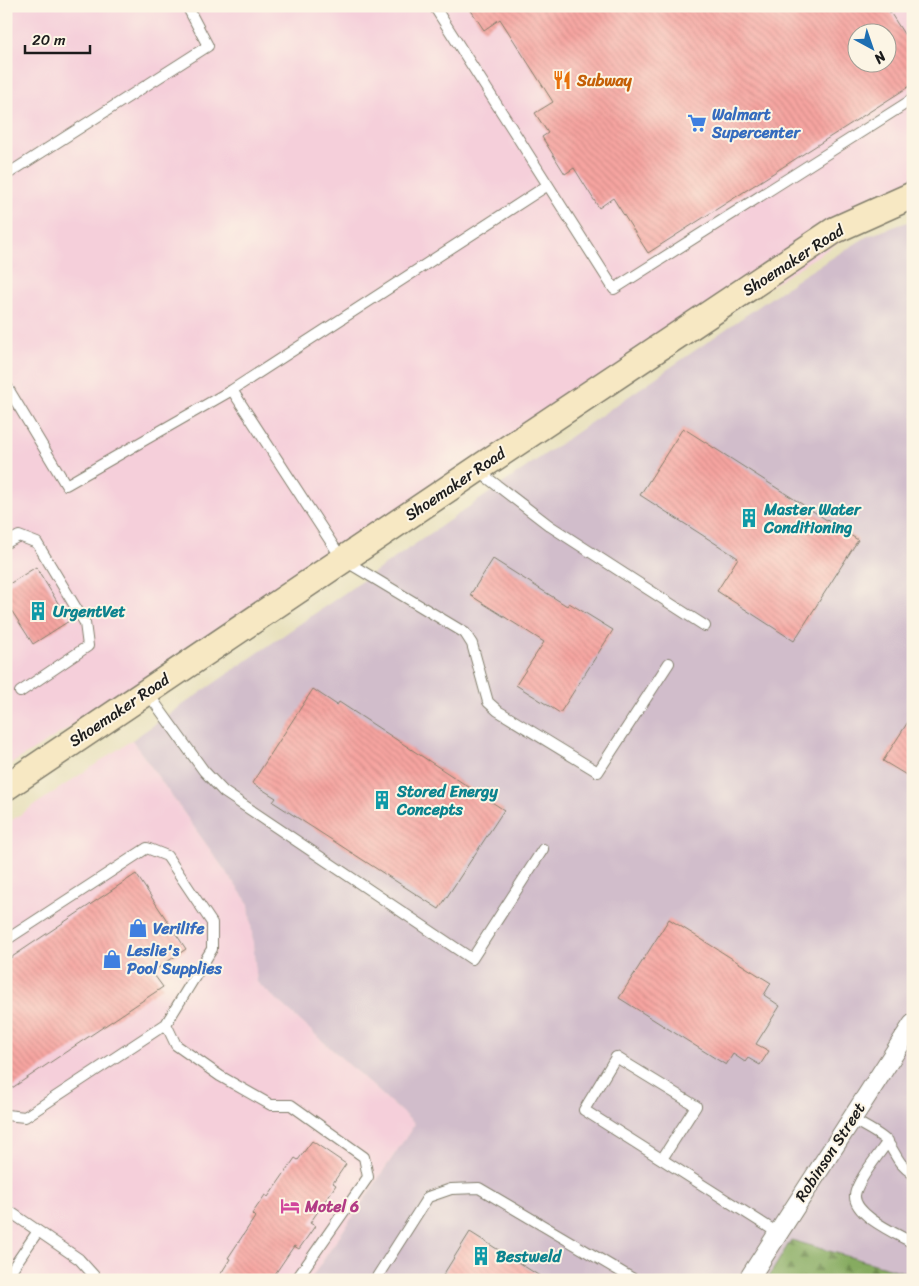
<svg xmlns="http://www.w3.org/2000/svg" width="919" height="1286" viewBox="0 0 919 1286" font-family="Sriracha,sans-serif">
	<defs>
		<pattern id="forest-firs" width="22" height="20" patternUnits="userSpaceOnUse" patternTransform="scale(1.25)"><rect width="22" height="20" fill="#86ab60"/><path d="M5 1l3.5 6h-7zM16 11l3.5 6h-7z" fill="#6d8a4e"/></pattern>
		<pattern id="building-back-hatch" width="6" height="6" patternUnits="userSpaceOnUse" patternTransform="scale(1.25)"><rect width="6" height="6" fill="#f6a4a0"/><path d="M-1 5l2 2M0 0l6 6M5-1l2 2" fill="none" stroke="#d28d89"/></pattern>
	</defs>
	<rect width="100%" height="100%" fill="#fcf5e5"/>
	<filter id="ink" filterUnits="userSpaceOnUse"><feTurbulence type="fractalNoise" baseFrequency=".02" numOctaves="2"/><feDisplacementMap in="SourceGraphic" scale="10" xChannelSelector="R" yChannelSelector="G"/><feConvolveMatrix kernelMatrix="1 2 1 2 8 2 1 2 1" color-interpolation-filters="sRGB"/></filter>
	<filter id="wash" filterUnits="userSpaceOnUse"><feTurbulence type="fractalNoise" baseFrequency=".0096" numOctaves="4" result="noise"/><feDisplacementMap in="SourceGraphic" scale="20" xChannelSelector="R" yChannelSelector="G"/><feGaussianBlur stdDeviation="1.12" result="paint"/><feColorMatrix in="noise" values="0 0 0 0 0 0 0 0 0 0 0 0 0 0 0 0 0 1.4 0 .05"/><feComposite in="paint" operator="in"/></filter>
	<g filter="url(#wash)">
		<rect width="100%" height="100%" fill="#e7e0bb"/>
		<path fill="#f5cfda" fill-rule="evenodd" d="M6 6H913V195L342 559 6 767ZM856 32H886V62H856Z
			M132 740 249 904 257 982 415 1124 310 1280H6V824Z"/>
		<path fill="#d1bdcb" d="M913 220V1275L791 1240 767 1280H310L415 1124 257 982 249 904 132 740 801 277 868 236Z"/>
		<path fill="url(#forest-firs)" stroke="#51643e" d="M791 1240 913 1275V1280H767Z"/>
		<g id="blocks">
			<path fill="url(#building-back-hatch)" fill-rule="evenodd" d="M468 6H886L913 48V84L648 253 613 198 599 208 574 168 565 174 542 137 548 133 535 113 553 102 500 19 484 30ZM856 32H886V62H856Z
				M683 428 858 540 794 641 717 591 738 558 640 495Z
				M493 559 567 606 569 603 613 630 560 713 516 685 544 642 470 595Z
				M36 567 69 621 33 644 6 602V586Z
				M313 689 337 705 339 702 504 810 439 909 273 802 276 798 252 783Z
				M913 714V779L883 761Z
				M136 874 186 949 152 972 163 987 6 1092V961Z
				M669 919 771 983 764 995 780 1006 756 1044 769 1051 760 1065 748 1058 745 1062 733 1054 726 1065 619 998Z
				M312 1141 346 1164 333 1183 336 1185 310 1223 315 1226 299 1249 294 1246 271 1280H217L230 1259 228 1258 255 1217 252 1214 265 1195 268 1197 295 1158 298 1160Z
				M470 1232 546 1280H440Z"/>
		</g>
	</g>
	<g filter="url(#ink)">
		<use href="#blocks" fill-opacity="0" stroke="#827e6c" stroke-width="1"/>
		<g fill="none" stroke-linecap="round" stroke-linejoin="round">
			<g stroke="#827e6c" stroke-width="12">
				<path id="lane" d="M434 6 614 289 913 99
					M6 175 208 46 187 6
					M6 385 66 485 232 390 548 185
					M232 390 342 559 465 633 472 644 488 702 498 711 598 772 669 663
					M477 470 550 526 705 626
					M6 543 19 536 37 543 85 623 88 646 20 692
					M147 692 204 771 224 792 472 959 543 849
					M6 940 147 848 167 856 212 923V949L166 1024 176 1045 220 1076 271 1105H291L364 1157 368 1177 296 1280
					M6 1115 25 1117 166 1024
					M851 1119C860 1124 883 1135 888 1143 898 1157 897 1163 913 1174
					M888 1141C879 1155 857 1180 855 1195 853 1215 897 1234 913 1243
					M662 1159 696 1106 616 1057 584 1110 778 1233
					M6 1209 79 1259 98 1280
					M6 1278 38 1231
					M375 1280 428 1197 451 1189 479 1188 635 1280"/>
			</g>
			<g stroke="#827e6c" stroke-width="21">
				<path id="street" d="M748 1280 913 1024"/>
			</g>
			<g stroke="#827e6c" stroke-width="29">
				<path id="secondary" d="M6 787 476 470 835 230 913 195"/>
			</g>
			<use href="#lane" stroke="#fff" stroke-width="10"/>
			<use href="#street" stroke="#fff" stroke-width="19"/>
			<use href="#secondary" stroke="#f7e8c3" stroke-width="26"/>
		</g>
	</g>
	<defs>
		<g id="restaurant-bare" transform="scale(1.5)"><path d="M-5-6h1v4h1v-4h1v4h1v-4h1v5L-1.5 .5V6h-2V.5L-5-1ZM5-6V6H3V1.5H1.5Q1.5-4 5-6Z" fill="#e8710a" stroke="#fcf5e5" stroke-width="2.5" paint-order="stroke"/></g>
		<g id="supermarket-bare" transform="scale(1.5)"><path d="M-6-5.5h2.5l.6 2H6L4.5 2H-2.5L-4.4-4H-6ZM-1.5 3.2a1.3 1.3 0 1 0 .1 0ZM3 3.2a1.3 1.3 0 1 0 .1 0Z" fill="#3f7fe0" stroke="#fcf5e5" stroke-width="2.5" paint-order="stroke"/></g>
		<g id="building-bare" transform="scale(1.5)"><path d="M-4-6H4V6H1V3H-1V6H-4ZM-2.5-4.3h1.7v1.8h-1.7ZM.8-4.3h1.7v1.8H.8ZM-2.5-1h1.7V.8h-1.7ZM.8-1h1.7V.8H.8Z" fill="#0f9aa8" stroke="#fcf5e5" stroke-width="2.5" paint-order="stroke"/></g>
		<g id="shop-bare" transform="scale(1.5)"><path d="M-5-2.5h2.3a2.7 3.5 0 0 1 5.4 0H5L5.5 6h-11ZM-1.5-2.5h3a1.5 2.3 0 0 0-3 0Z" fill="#3f7fe0" stroke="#fcf5e5" stroke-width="2.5" paint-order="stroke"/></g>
		<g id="hotel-bare" transform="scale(1.5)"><path d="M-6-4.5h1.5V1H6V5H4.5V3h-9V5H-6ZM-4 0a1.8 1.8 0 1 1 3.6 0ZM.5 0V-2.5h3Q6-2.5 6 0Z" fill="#d1479c" stroke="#fcf5e5" stroke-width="2.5" paint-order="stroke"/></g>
	</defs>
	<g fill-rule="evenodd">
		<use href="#restaurant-bare" x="562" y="80"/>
		<use href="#supermarket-bare" x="697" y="123"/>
		<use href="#building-bare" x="749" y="518"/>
		<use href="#building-bare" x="38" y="611"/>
		<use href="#building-bare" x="382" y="800"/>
		<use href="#shop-bare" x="138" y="928"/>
		<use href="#shop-bare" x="112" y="959"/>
		<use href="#hotel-bare" x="290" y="1206"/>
		<use href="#building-bare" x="481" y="1256"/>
	</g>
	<g text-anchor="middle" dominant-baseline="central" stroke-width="4" stroke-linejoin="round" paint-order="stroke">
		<g font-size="16" font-weight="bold" fill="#c56008" stroke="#fcf5e5" text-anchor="start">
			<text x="577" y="80">Subway</text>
		</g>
		<g font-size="16" font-weight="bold" fill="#366cbe" stroke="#fcf5e5" text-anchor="start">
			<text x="712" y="114">Walmart<tspan x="712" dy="18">Supercenter</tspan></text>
			<text x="153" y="928">Verilife</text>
			<text x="127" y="950">Leslie's<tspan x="127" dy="18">Pool Supplies</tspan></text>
		</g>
		<g font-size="16" fill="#1c1c1c" stroke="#fcf5e5">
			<text transform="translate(793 260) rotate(-33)">Shoemaker Road</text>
			<text transform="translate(455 484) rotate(-34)">Shoemaker Road</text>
			<text transform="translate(119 710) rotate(-34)">Shoemaker Road</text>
			<text transform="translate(830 1152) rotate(-57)">Robinson Street</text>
		</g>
		<g font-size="16" font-weight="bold" fill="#0d838f" stroke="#fcf5e5" text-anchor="start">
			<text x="764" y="509">Master Water<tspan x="764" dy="18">Conditioning</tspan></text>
			<text x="53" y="611">UrgentVet</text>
			<text x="397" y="791">Stored Energy<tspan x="397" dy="18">Concepts</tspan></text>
			<text x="496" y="1256">Bestweld</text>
		</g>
		<g font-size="16" font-weight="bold" fill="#b23c85" stroke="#fcf5e5" text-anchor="start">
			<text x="305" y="1206">Motel 6</text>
		</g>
	</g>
	<rect width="919" height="1286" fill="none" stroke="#fcf5e5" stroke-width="25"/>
	<g transform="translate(872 48) rotate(140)"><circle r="24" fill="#fcf5e5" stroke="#a29e95"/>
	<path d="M0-4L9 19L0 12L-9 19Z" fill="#1f6fb2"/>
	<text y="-8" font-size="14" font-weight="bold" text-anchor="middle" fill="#1c1c1c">N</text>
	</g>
	<path d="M25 45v8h65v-8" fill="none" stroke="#1c1c1c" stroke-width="2.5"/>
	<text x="32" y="45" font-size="15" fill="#1c1c1c" stroke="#fcf5e5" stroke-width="4" paint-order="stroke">20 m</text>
</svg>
